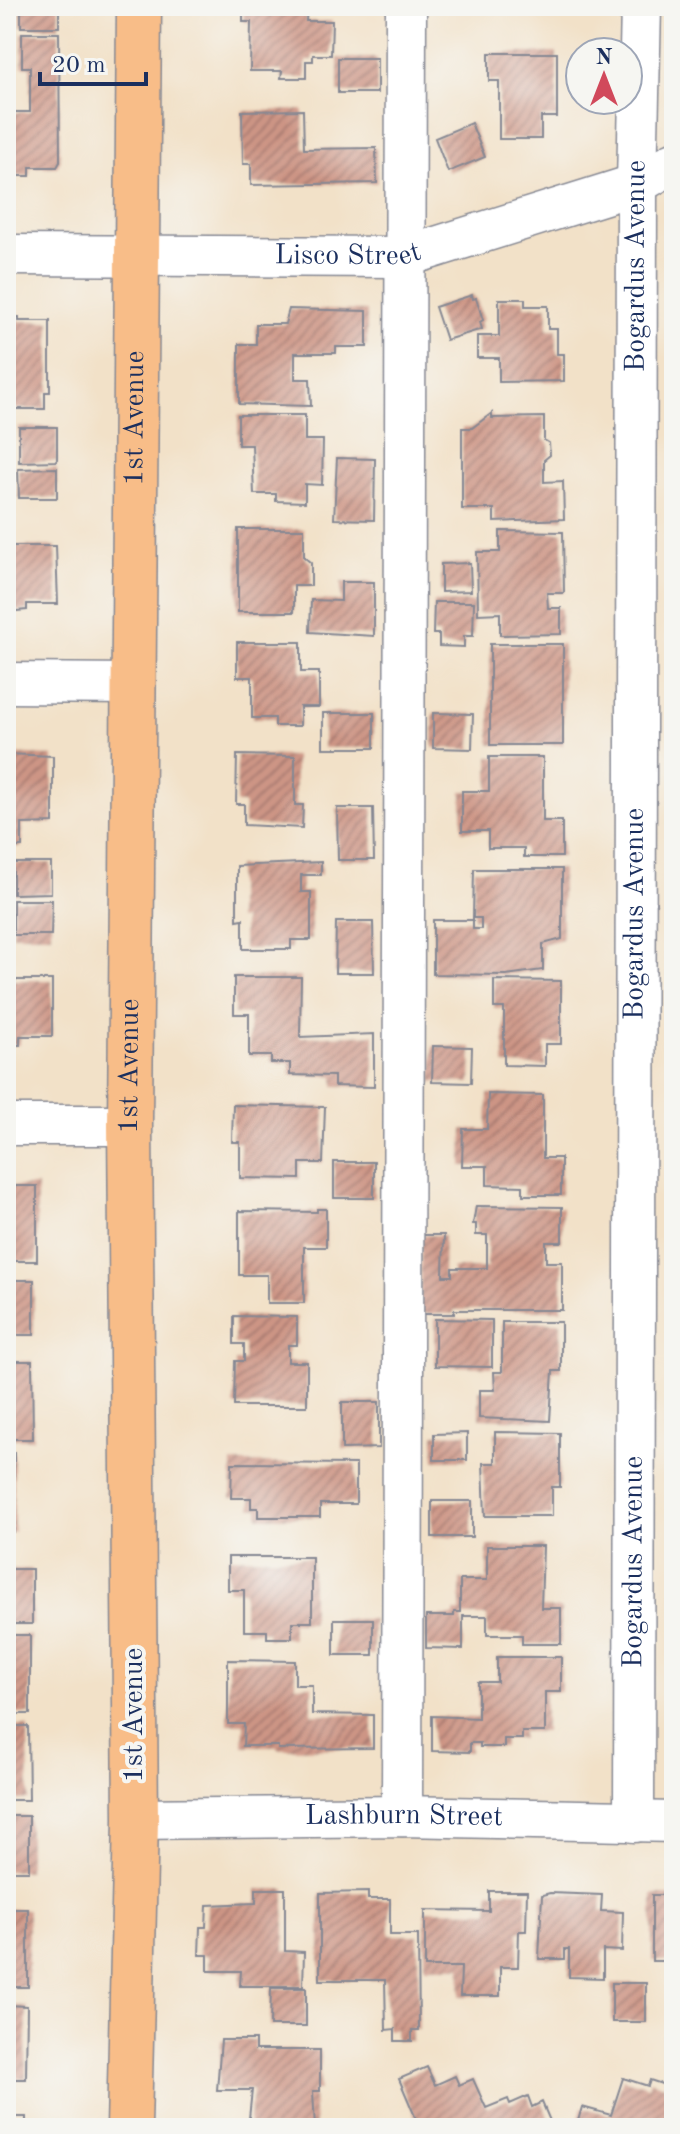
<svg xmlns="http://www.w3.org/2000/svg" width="680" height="2134" viewBox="0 0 680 2134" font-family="'Old Standard TT',serif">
	<defs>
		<pattern id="building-hatch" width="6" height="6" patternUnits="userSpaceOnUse" patternTransform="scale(2)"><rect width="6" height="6" fill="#cd9585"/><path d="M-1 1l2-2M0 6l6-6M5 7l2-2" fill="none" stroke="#a67a70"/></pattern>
	</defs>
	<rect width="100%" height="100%" fill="#f6f6f2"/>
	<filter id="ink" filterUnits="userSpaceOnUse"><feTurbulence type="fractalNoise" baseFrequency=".0125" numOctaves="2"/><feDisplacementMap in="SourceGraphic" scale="16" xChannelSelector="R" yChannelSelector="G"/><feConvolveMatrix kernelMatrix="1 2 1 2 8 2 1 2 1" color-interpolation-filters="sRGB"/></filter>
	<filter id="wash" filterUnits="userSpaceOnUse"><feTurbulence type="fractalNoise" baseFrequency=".006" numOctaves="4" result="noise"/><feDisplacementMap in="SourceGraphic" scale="32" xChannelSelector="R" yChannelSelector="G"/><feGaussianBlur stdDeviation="1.8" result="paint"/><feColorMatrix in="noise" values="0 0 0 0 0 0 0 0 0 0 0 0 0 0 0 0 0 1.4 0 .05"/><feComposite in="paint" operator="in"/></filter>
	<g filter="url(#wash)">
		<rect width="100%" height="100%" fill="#f2e1c8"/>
		<g id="blocks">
			<path fill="url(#building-hatch)" d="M21 6H59V27H21Z
				M243 6H307L306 21H332L331 55H313V61H306V78H281L282 71H250L251 22H243Z
				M22 33H59L60 162 57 167H30V176H6V112H30V67H22Z
				M489 53H557V117H541V139H499V81H489Z
				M338 58H377V93H338Z
				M303 110 304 149 376 148 377 183 251 185V164H243L242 111Z
				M471 123 485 157 448 172 435 138Z
				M472 295 473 299 476 298 483 320 480 322 482 329 446 340 435 307Z
				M499 299H525V306H548V329H557V354H564V381L499 382V358H477V336H499Z
				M289 309 367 311V347H336V353H295V379H310L311 406 239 404V344H256V324H285Z
				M6 317H19V321H50V392H45V409H6Z
				M492 413V418L544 417V440L549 443 550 455 544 460V482L563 481 564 519 494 522V509H462V428H472Z
				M238 415H305V440H323L322 485 305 484V502L276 501V494H254L252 445H238Z
				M19 427H57V461L19 462Z
				M337 458 375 459 374 520 334 519Z
				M57 468V498H19L18 469Z
				M238 529H304V557L311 563V586H294V612H238Z
				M500 531 563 532 564 593H547L548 608H561V634L500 635V613L478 614 477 552H500Z
				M6 546H56L58 604H27V610L6 612Z
				M470 563 471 591 441 592V564Z
				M341 582H374V636L310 632 311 600 341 601Z
				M434 602H474L473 636H464V647L439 646V634H433Z
				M237 642H301V672H319V707H300V726H275V718H252V677H237Z
				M490 644H563V745H490Z
				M323 713H374V748H323Z
				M433 713 473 714 472 749 433 748Z
				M6 754 53 756V823L22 824V847H6Z
				M237 755 295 756V805H303L302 828 244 825V804H236Z
				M489 757H543V821H562V857H524V848H488V831H462V791H489Z
				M337 808H373L374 860H338Z
				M321 862V875H301V892H311V940H291V949H243V919L237 920V866Z
				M13 863H51V893L13 894Z
				M474 869H562V939L543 944V970L506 975 433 974V920H473V929H481V918H473Z
				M13 900H52L51 935H13Z
				M336 922H373L374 973H335Z
				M234 977H301L300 1037 374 1034V1087L334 1086V1076L290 1075V1063H271V1056H249V1014H234Z
				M6 980H52V1036H20V1045H6Z
				M494 980 561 981V1044H545V1066L504 1065V1008H494Z
				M433 1046 472 1047 471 1083 432 1082Z
				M488 1094 543 1095V1158H561V1195H523V1186L487 1185V1166H462L463 1129H487Z
				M233 1105 325 1107 323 1163H300V1179L240 1178V1142H232Z
				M334 1162H374V1198H334Z
				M6 1186H37V1261H6Z
				M476 1206 562 1207V1242H546V1262H562V1310H454V1314H420L421 1235H444L443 1276H452V1268H487V1235H476V1224H473Z
				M317 1209H326V1247H304V1303H267V1275H239V1211L317 1212Z
				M6 1280H34V1335H6Z
				M234 1316 297 1317V1345H288V1362H307V1406H234L235 1361H244V1344H234Z
				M435 1319 492 1320V1367L435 1366Z
				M502 1322H561V1371H553L550 1421 479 1418V1390H495L494 1372H502Z
				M6 1361H32L33 1439H6Z
				M342 1402H379V1448L342 1449Z
				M495 1432 560 1433V1487H552V1516H485L483 1463H495Z
				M467 1433V1460H434V1434Z
				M6 1453H14V1532H6Z
				M232 1463 356 1464V1504H320V1517H258V1508H251V1498H231Z
				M432 1501H472V1537H432Z
				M487 1546H543L541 1608H561V1644H522V1635H487V1616H463V1649L426 1648V1616H454V1612H460V1580H487Z
				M228 1557H312V1622H292V1638H267V1631H244V1590H228Z
				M6 1569H32V1624H6Z
				M334 1619H373V1655H334Z
				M6 1635H30V1714H6Z
				M497 1657H561V1692H545V1732H522V1739H504V1747H480V1743H470V1752L432 1751V1716L478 1718V1682H497Z
				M228 1660 295 1661V1685H312V1714L373 1715V1748L278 1749V1746H243L244 1724H228Z
				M6 1726H28L29 1800H6Z
				M6 1816H29V1871H6Z
				M256 1889H285V1951L304 1952 303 1986H240L241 1971H208V1955H199L200 1927H206L207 1905 256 1903Z
				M489 1891H527L526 1931H519L518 1967H500V1996H460L461 1967H425V1910L489 1911Z
				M368 1892V1899H390V1935H418L419 2030H412V2041H395V2029L386 2030 385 1980H320V1893Z
				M550 1893 602 1895 601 1911 623 1912 622 1951 603 1950V1978L569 1977V1949H565V1959H539L542 1895Z
				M652 1895H674V1961H652Z
				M6 1909H28V1987H6Z
				M612 1983H646V2022H612Z
				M271 1988H306V2026H270Z
				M6 2005 27 2006 26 2079H6Z
				M221 2040H255V2050H320V2091H313L315 2128H248L252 2090H217Z
				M427 2067 435 2085 455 2076 459 2085 473 2079 486 2108 508 2099 510 2104 528 2096 532 2107 542 2102 553 2128H420L399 2079Z
				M623 2078 648 2086 650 2080 674 2088V2128H576L582 2107 611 2115Z
				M6 2117H26V2128H6Z"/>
		</g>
	</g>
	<g filter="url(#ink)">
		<use href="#blocks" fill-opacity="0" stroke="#868893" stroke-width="2"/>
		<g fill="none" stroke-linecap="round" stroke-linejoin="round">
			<g stroke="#868893" stroke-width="43">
				<g id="minor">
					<path id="s1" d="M6 255 404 257 637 184 674 162"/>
					<path d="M6 683 132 684"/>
					<path d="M6 1125H130"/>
					<path d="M402 1816 406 6"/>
					<path id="s2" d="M136 1819 402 1816 674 1822"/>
					<path id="s3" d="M634 1822 637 184 641 6"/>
				</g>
			</g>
			<g stroke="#868893" stroke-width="47">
				<g id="major">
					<path id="s4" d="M129 2128 136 1819 130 1125 139 6"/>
				</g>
			</g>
			<use href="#minor" stroke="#fff" stroke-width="40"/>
			<use href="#major" stroke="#f8bd88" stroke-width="44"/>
		</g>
	</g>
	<g text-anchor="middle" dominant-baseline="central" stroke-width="8" stroke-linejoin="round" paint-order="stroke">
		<g font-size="28" fill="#1b2f5e" stroke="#f6f6f2">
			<text stroke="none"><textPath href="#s1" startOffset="342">Lisco Street</textPath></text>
			<text stroke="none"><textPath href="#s3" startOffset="1556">Bogardus Avenue</textPath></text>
			<text stroke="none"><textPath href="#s4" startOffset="1710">1st Avenue</textPath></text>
			<text stroke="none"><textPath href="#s3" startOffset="908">Bogardus Avenue</textPath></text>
			<text stroke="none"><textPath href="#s4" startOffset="1062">1st Avenue</textPath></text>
			<text stroke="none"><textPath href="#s3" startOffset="260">Bogardus Avenue</textPath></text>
			<text transform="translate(135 1715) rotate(-90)">1st Avenue</text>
			<text stroke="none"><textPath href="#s2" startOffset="268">Lashburn Street</textPath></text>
		</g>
	</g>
	<rect width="680" height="2134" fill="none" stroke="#f6f6f2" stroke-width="32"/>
	<g transform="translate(604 76)"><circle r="38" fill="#f6f6f2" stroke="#9ea6b7" stroke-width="2"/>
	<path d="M0-6L14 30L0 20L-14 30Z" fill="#d1495b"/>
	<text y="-12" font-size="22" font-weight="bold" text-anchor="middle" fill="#1b2f5e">N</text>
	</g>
	<path d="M40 72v12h106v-12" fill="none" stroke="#1b2f5e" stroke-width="4"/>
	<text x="52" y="72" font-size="24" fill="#1b2f5e" stroke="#f6f6f2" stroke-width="6" paint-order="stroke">20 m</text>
</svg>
